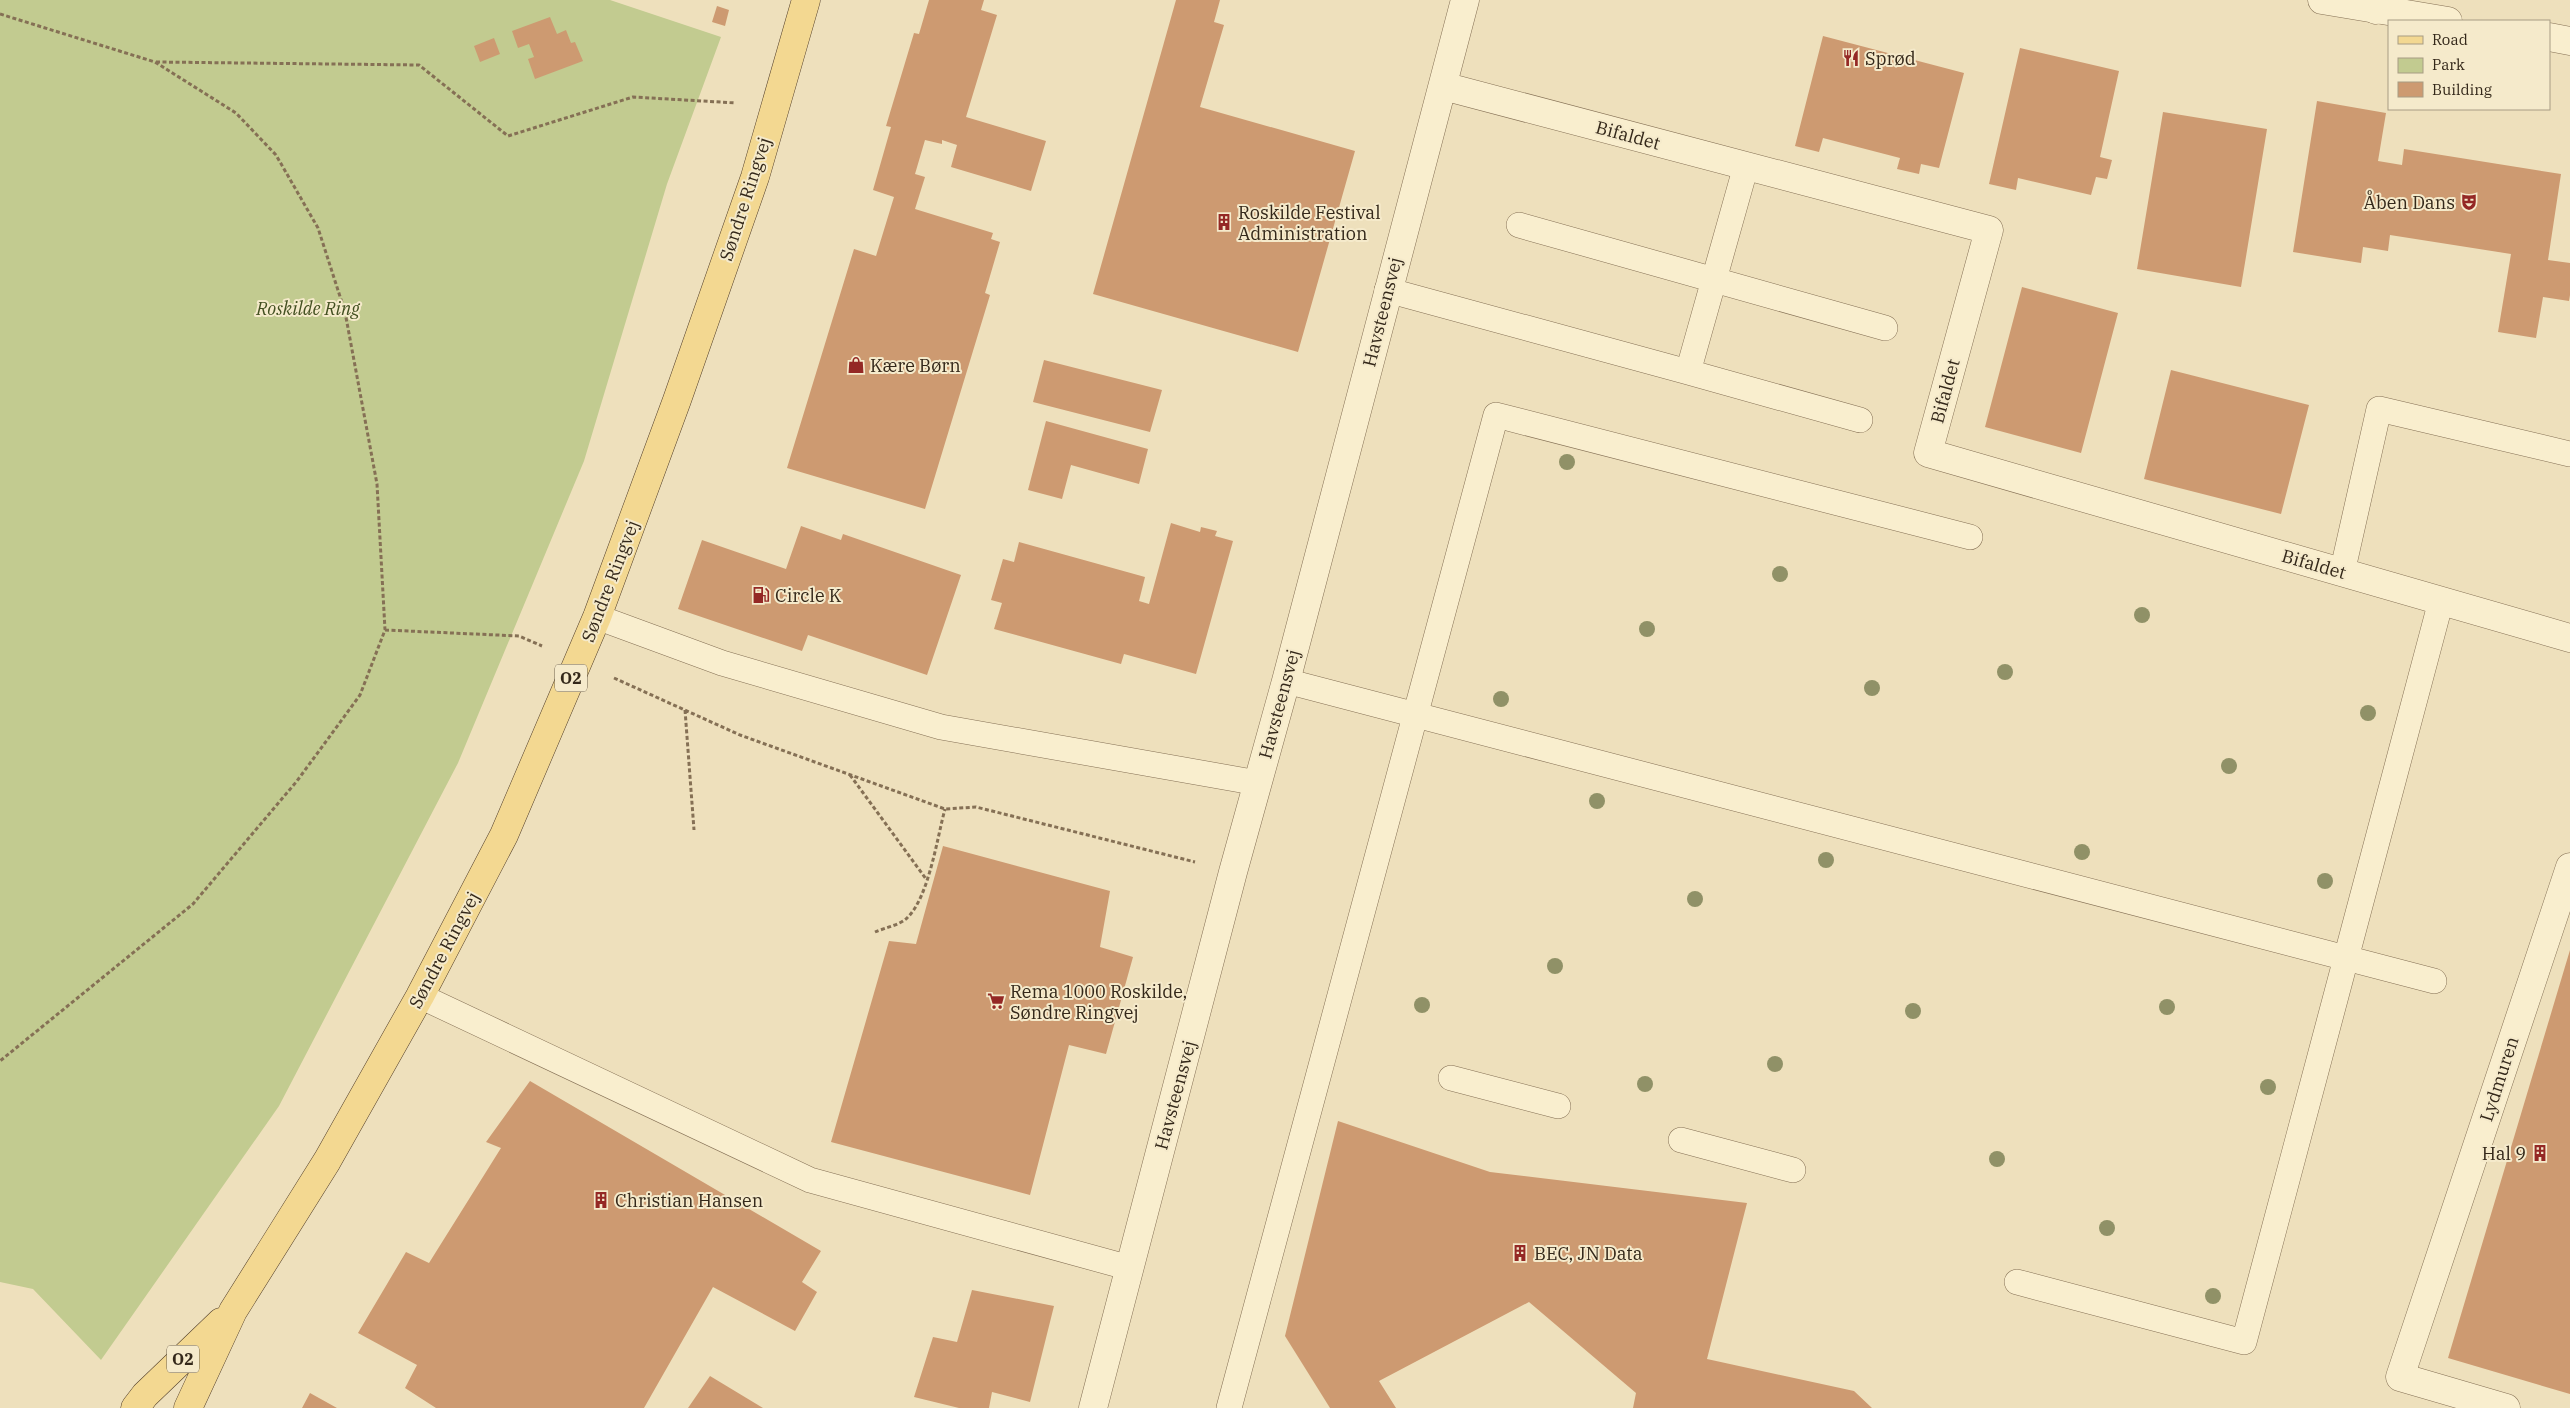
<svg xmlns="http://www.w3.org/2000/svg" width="2570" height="1408" viewBox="0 0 2570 1408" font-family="'IBM Plex Serif',serif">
	<rect width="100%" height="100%" fill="#eee0bc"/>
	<path fill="#c2cb90" d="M0 0H610L721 37 667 184 584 461 458 763 279 1106 101 1360 33 1289 0 1282Z"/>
	<path fill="#cd9a71" d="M929 0H984L981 10 997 15 966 117 1046 141 1031 191 951 167 957 145 942 140V144L925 140 915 174 925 177 915 209 993 233 991 239 1000 242 985 293 990 295 925 509 787 468 854 249 876 256 894 197 873 190 891 127 886 126 914 33 919 34Z
		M1176 0H1220L1214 22 1224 25 1200 107 1355 151 1298 352 1093 294Z
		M717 6 729 10 725 26 712 22Z
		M550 17 557 34 566 30 571 43 575 42 583 61 535 79 528 59 534 57 529 44 518 48 512 31Z
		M1823 36 1964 73 1939 168 1921 164 1919 174 1897 169 1900 158 1823 138 1819 152 1795 146Z
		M494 38 500 54 480 62 474 46Z
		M2020 48 2119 71 2100 157 2112 160 2107 179 2096 177 2091 195 2018 178 2016 190 1989 184Z
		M2317 101 2386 113 2378 161 2402 165 2404 149 2561 174 2548 260 2570 263V295L2569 301 2543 297 2536 338 2498 332 2511 254 2390 235 2388 251 2363 247 2361 263 2293 252Z
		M2163 112 2267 129 2241 287 2137 269Z
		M2022 287 2118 313 2081 453 1985 427Z
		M1044 360 1162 390 1150 432 1033 402Z
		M2171 370 2309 405 2281 514 2144 479Z
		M1046 421 1148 449 1139 484 1071 465 1062 499 1028 490Z
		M1171 523 1200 532 1201 527 1217 531 1215 536 1233 541 1196 674 1124 654 1121 664 994 629 1002 603 991 600 1003 559 1014 562 1019 542 1145 577 1139 601 1149 604Z
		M801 526 841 540 843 534 961 575 927 675 808 635 802 651 678 609 702 540 786 569Z
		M943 846 1110 891 1100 947 1133 957 1106 1054 1069 1045 1030 1195 831 1142 889 941 916 944Z
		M2570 950V1394L2448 1358Z
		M530 1081 821 1251 802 1282 817 1292 795 1331 713 1287 644 1408H436L405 1388 417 1365 358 1333 406 1252 429 1263 501 1148 486 1142Z
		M1338 1121 1490 1172 1747 1203 1707 1359 1854 1391 1872 1408H1633L1636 1393 1529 1302 1379 1381 1396 1408H1330L1285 1336Z
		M972 1290 1054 1306 1030 1402 992 1392 989 1408H959L914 1397 933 1337 957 1342Z
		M710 1376 763 1408H688Z
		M310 1393 337 1408H302Z"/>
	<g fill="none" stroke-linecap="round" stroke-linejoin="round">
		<g stroke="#857055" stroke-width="26">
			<path id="service" d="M1519 225 1885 328
				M1387 290 1688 372 1746 166
				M1688 372 1860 420
				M2342 573 2379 409 2570 454
				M597 617 722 663 941 727 1258 783
				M1286 681 2434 981
				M420 996 810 1180 1130 1268
				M1451 1078 1558 1106
				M1681 1140 1793 1170
				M2017 1282 2244 1342 2441 601
				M1229 1408 1496 415 1970 537"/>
		</g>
		<g stroke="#857055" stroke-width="29">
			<path id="pedestrian" d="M2322 0 2448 21
				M2549 37 2570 41"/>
		</g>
		<g stroke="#857055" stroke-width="29">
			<path id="minor" d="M2376 10 2378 0
				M1443 86 1989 230 1928 453 2570 638
				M1093 1408 1233 872 1286 681 1465 0
				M2506 1408 2400 1377 2570 867"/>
		</g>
		<g stroke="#523e2a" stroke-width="29">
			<path id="primary" d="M135 1408 145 1395 221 1322
				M188 1408 233 1311 327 1161 420 996 504 835 597 617 677 400 755 177 806 0"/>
		</g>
		<path stroke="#857055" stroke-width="3" stroke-dasharray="4 2.5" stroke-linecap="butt" d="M0 14 155 62 236 113 276 155 318 228 345 312 377 484 385 630 360 695 297 781 193 904 0 1061
			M156 62 419 65 508 136 633 97 736 103
			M385 630 519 636 542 646
			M614 678 740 735 945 809 976 807 1195 862
			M685 710 694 830
			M850 775 926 879
			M875 932C884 928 900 925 907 918 929 897 937 838 945 809"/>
		<use href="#service" stroke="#f9eece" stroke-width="25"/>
		<use href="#pedestrian" stroke="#f9eece" stroke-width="28"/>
		<use href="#minor" stroke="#f9eece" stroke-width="28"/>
		<use href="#primary" stroke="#f3d891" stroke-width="28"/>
	</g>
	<g fill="#909167">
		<circle cx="1567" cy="462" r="8"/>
		<circle cx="1780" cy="574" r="8"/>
		<circle cx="2142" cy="615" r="8"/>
		<circle cx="1647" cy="629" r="8"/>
		<circle cx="2005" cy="672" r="8"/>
		<circle cx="1872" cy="688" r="8"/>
		<circle cx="1501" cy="699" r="8"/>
		<circle cx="2368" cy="713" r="8"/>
		<circle cx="2229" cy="766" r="8"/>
		<circle cx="1597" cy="801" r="8"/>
		<circle cx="2082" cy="852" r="8"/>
		<circle cx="1826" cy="860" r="8"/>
		<circle cx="2325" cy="881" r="8"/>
		<circle cx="1695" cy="899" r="8"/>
		<circle cx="1555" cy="966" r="8"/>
		<circle cx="1422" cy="1005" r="8"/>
		<circle cx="2167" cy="1007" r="8"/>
		<circle cx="1913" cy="1011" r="8"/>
		<circle cx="1775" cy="1064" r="8"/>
		<circle cx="1645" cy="1084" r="8"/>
		<circle cx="2268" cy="1087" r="8"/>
		<circle cx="1997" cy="1159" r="8"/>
		<circle cx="2107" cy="1228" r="8"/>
		<circle cx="2213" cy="1296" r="8"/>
	</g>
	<defs>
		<g id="restaurant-bare" transform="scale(1.35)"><path d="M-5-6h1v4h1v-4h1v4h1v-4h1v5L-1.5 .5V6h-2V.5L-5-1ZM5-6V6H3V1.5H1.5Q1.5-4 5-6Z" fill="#942825" stroke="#f5eacb" stroke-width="2.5" paint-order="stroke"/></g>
		<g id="theatre-bare" transform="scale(1.35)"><path d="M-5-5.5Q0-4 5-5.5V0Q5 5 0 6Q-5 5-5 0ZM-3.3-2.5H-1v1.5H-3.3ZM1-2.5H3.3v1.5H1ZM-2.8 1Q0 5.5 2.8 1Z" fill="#942825" stroke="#f5eacb" stroke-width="2.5" paint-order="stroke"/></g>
		<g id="building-bare" transform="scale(1.35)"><path d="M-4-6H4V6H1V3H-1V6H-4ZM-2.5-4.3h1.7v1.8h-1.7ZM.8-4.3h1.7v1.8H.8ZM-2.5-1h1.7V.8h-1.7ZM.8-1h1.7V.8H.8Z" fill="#942825" stroke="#f5eacb" stroke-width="2.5" paint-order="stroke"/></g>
		<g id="shop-bare" transform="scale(1.35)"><path d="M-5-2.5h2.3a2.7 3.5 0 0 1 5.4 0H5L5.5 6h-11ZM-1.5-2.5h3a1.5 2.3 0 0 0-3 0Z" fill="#942825" stroke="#f5eacb" stroke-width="2.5" paint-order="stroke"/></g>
		<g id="fuel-bare" transform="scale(1.35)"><path d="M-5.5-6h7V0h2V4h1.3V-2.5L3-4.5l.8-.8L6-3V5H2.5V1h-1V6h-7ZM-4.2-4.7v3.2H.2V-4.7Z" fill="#942825" stroke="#f5eacb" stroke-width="2.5" paint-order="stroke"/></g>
		<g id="supermarket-bare" transform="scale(1.35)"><path d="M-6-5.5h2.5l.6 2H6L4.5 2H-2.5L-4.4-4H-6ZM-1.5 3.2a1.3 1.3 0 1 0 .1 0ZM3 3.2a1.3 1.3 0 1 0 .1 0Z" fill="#942825" stroke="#f5eacb" stroke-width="2.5" paint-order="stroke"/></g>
	</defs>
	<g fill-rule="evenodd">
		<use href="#restaurant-bare" x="1851" y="58"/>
		<use href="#theatre-bare" x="2469" y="202"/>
		<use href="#building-bare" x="1224" y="222"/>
		<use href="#shop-bare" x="856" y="365"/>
		<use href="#fuel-bare" x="761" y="595"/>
		<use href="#supermarket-bare" x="996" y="1001"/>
		<use href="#building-bare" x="2540" y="1153"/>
		<use href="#building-bare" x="601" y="1200"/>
		<use href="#building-bare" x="1520" y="1253"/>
	</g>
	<g text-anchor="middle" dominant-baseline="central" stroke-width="4" stroke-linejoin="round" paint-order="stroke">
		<g fill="#f5eacb" stroke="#6e624f" stroke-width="1">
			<rect x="555" y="664.5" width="32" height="27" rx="4"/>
			<rect x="167" y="1345.5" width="32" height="27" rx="4"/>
		</g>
		<g font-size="16" font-weight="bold" fill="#34281a">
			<text x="571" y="678">O2</text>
			<text x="183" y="1359">O2</text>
		</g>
		<g font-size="18" fill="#34281a" stroke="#f5eacb" text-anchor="start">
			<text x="1865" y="58">Sprød</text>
			<text x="2455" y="202" text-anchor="end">Åben Dans</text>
			<text x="1238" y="212">Roskilde Festival<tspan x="1238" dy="21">Administration</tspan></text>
			<text x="870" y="365">Kære Børn</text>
			<text x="775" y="595">Circle K</text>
			<text x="1010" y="991">Rema 1000 Roskilde,<tspan x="1010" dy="21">Søndre Ringvej</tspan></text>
			<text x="2526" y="1153" text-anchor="end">Hal 9</text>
			<text x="615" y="1200">Christian Hansen</text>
			<text x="1534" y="1253">BEC, JN Data</text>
		</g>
		<g font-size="18" fill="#34281a" stroke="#f5eacb">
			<text transform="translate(1628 135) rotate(15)">Bifaldet</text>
			<text transform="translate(745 199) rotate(-72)">Søndre Ringvej</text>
			<text transform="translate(1382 312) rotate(-76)">Havsteensvej</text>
			<text transform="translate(1945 391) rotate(-75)">Bifaldet</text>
			<text transform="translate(2314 564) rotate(16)">Bifaldet</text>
			<text transform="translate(610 581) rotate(-69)">Søndre Ringvej</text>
			<text transform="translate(1279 704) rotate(-75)">Havsteensvej</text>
			<text transform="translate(444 950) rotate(-62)">Søndre Ringvej</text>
			<text transform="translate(2499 1079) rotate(-72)">Lydmuren</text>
			<text transform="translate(1175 1095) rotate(-75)">Havsteensvej</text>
		</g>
		<g font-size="18" font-style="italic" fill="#435021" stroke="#f5eacb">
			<text x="308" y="308">Roskilde Ring</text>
		</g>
	</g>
	<rect x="2388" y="20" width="162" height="90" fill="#f5eacb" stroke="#a89c84"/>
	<rect x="2398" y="36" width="25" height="8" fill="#f3d891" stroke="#a89c84"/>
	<text x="2432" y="45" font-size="15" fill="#34281a">Road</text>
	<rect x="2398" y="58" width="25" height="15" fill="#c2cb90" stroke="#a89c84"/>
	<text x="2432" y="70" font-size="15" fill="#34281a">Park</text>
	<rect x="2398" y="82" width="25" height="15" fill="#cd9a71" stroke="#a89c84"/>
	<text x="2432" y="95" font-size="15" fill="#34281a">Building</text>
</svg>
